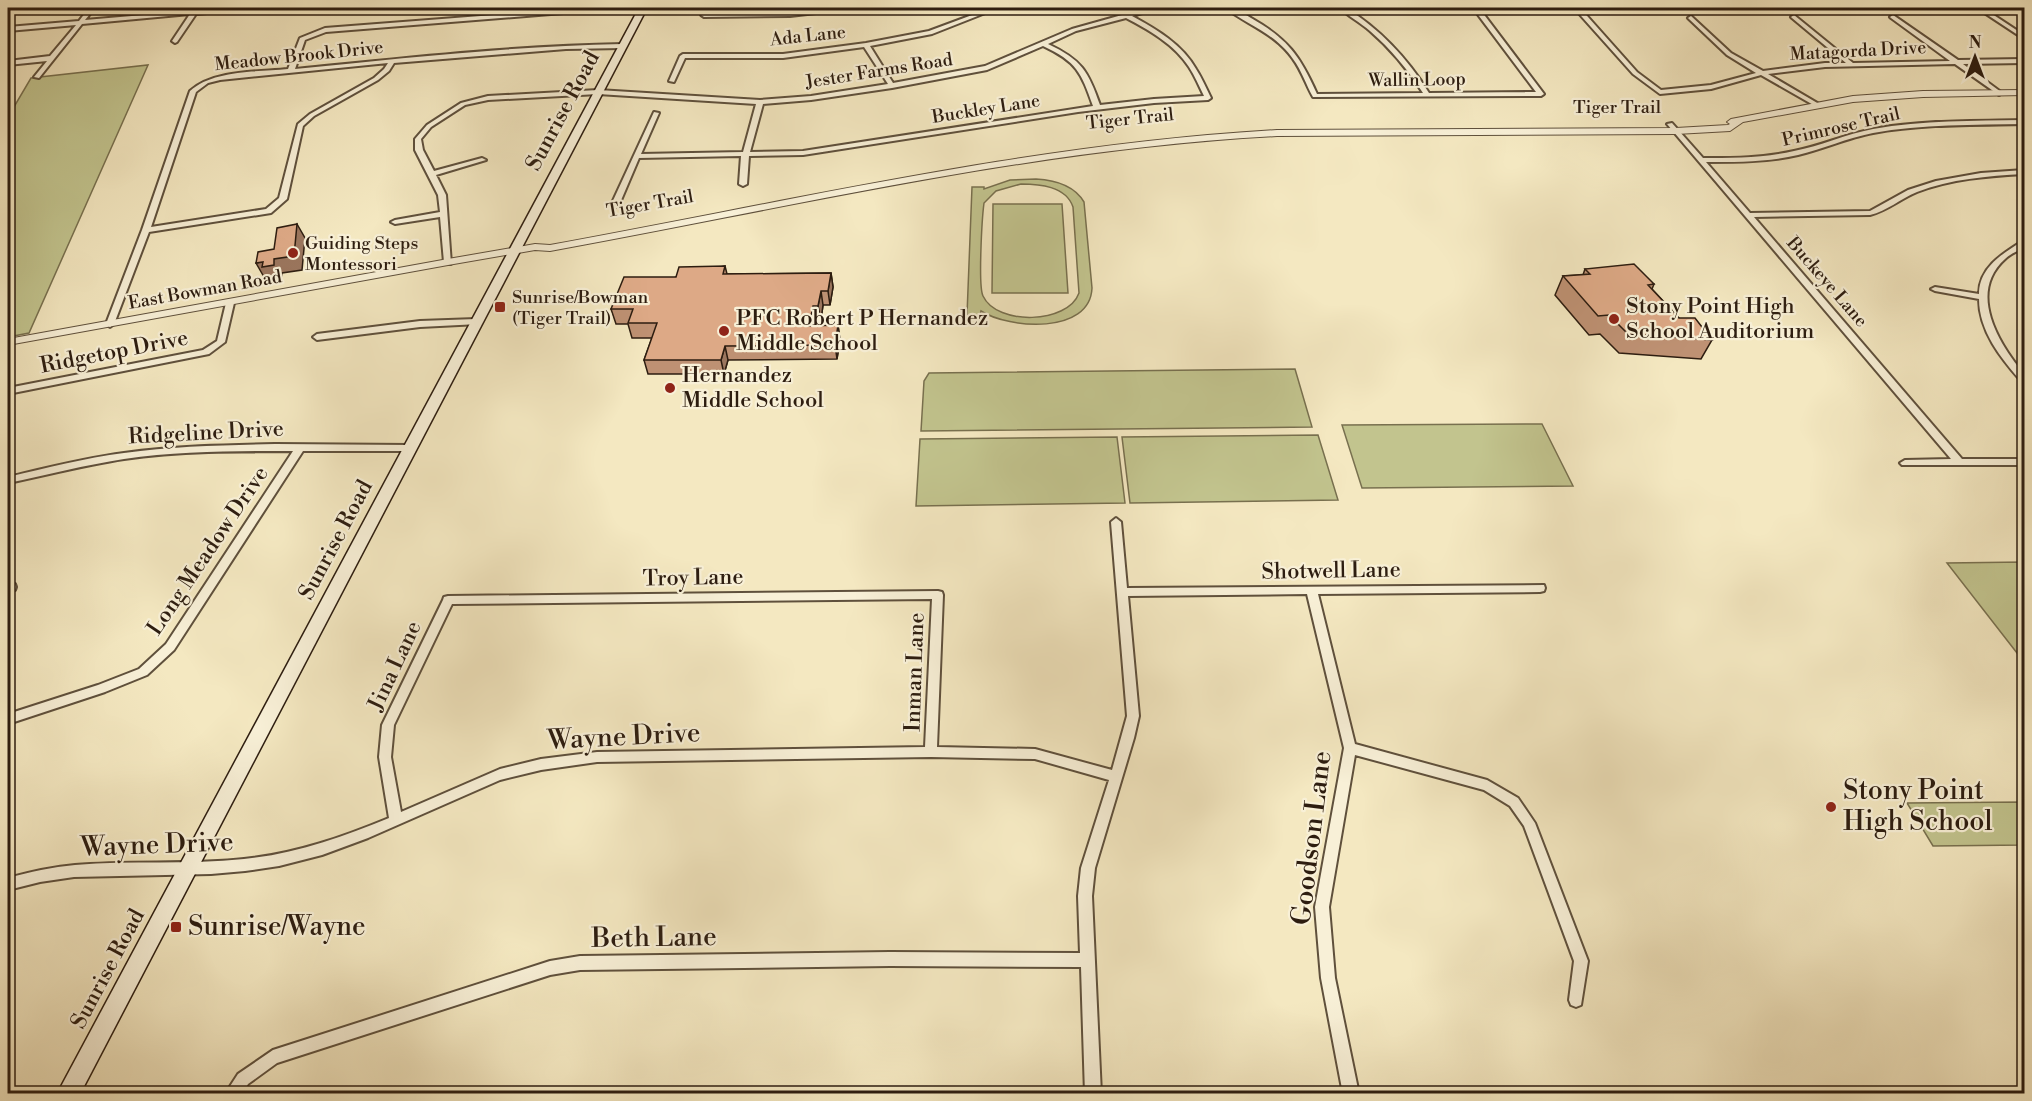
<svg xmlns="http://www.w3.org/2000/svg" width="2032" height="1101" viewBox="0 0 2032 1101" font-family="'Libre Bodoni',serif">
	<rect width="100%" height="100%" fill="#f4e8c1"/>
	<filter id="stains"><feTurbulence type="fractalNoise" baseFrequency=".00333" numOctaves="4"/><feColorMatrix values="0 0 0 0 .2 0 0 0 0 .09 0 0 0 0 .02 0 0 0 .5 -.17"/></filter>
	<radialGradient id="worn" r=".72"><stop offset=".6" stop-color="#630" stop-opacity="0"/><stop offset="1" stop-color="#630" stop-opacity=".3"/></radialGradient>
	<path fill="#c2c48e" stroke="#78704f" stroke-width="1.5" fill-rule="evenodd" d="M1681 8H1887L1868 10H1693Z
		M148 65 29 333 8 337V117L31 78Z
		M1036 179C1054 180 1074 185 1084 202L1092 288C1090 335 1009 329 981 311L980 315H967L972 187H984V189L1010 180ZM1021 184C1039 184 1066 186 1073 207L1079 293C1068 324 997 326 983 296 978 286 982 218 984 203L996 191Z
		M993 204H1062L1068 293H992Z
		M1295 369 1312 427 921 431 924 381 929 373Z
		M1542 424 1573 486 1362 488 1342 425Z
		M1318 435 1338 500 1130 503 1122 437Z
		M1117 437 1125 503 916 506 920 439Z
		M2024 562V662L1947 563Z
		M2024 802V845L1933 846 1907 803Z"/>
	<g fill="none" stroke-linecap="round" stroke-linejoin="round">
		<g stroke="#5f503c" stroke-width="4">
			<path id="minor" d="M89 8H95L85 20 226 8H243L240 10 196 14 177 42 175 43 172 41 190 14 82 24 39 78 34 77 47 61 8 65V61L50 56 76 25 8 31V27L79 21Z
				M585 8H603L600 10 326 32 305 40 295 69C404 58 513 46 623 44L626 46 623 48 566 49 394 63 389 71 378 80 314 116 303 126 287 199 271 213 149 232 114 324 110 327 106 324 142 230 190 91C213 70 257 72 288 69L300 38 325 28ZM388 63 384 69 374 78 310 114 298 124 279 198 266 209 151 227 196 92 208 83 220 80Z
				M703 8H709L707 13 790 12 831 8H845L842 10 790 16 704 17 701 15Z
				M991 8H998L932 34 870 46 893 83 985 66 1072 29 1122 15 1110 8H1116L1127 14 1149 8H1157L1156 9 1132 16C1156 29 1182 44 1196 69 1202 78 1206 88 1211 98L1208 100 1154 103 1078 112 803 155 749 156 747 184 743 186 739 184 741 156 639 158 619 205 615 207 611 205 654 112 659 113 641 154 743 152 756 104 598 94 488 100 465 105 431 127 421 139 423 150 434 171 482 158 486 160 436 175 446 195 451 264H448L444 262 440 217 395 224 391 222 395 220 440 212 438 195 415 150V139L427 125 461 103 488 96 598 90 760 100 811 96 888 84 864 47 783 58H685L674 82 669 81 680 56 683 54H783L866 43 929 31ZM1126 18C1149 30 1174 44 1189 67 1195 76 1199 86 1204 96L1154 99 1100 105C1088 71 1082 60 1048 44L1076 31ZM1043 46C1077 62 1081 72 1093 106L803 151 750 152 763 104 811 100 892 88 987 70Z
				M1225 8C1234 7 1243 13 1251 18 1288 39 1300 56 1317 94L1423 93C1408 70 1391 49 1370 31 1361 23 1348 16 1340 8H1346C1381 30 1407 58 1429 93L1536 92 1473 8H1479L1544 94 1541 96 1313 97C1306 85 1302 71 1293 59 1276 34 1248 25 1225 8Z
				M1574 8H1580L1637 72 1661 90 1711 85 1756 73 1727 55 1689 19 1688 18 1691 16 1731 53 1763 71 1825 63H1846L1792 18 1791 17 1794 15 1853 63 1950 61 1891 18 1890 17 1893 15 1958 60 2024 59V63L1963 64 2001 92 2002 93 1999 95 1955 64 1825 67 1768 74 1819 104V106L1817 107 1761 75 1711 89 1660 94 1633 74Z
				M1977 8H1983L2024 35V39Z
				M2024 120V124C1974 125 1922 124 1873 133 1847 138 1823 149 1798 155 1768 162 1737 162 1706 162L1750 213 1870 211 1908 190 1936 181 1981 173 2024 170V174C1987 176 1951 179 1917 192 1900 199 1887 211 1870 215L1754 217 1962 459H2024V465H1902L1900 463 1905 460 1951 459 1667 124 1672 123 1703 158C1733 158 1764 158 1794 151 1821 146 1846 134 1873 129 1923 120 1974 121 2024 120Z
				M2021 242H2024V247C2018 251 2010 254 2005 259 1967 293 1999 344 2024 374V382L2021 381C2001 358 1979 331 1979 299L1935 291 1931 289 1935 287 1979 294C1979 268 2002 254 2021 242Z
				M230 300 234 303 225 342 209 354 8 394V388L203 350 217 341 226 303Z
				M476 319 480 322 479 324 420 327 317 340 313 337 317 334 420 321Z
				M275 444 410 445 415 448 410 451H303L174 650 147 675 105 692 8 724V714L98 685 139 669 166 644 293 451C237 451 180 451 124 459 85 465 47 475 8 483V477C46 468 85 458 124 453 174 446 225 445 275 444Z
				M1116 518 1121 522 1127 588 1544 585 1545 588 1544 591 1540 592 1318 594 1355 744 1487 780 1518 798 1535 823 1588 961 1581 1005 1576 1007 1571 1005 1569 1000 1574 961 1524 826 1510 806 1484 790 1355 755 1329 907 1335 978 1359 1094H1343L1321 978 1315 907 1344 748 1307 594 1128 596 1139 716 1134 738 1095 868 1092 896 1101 1094H1085L1081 967 890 966 580 970 550 975 277 1063 248 1084 242 1094H225L238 1074 273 1050 550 961 580 956 890 952 1080 953 1078 896 1081 868 1109 780 1035 759 931 757 597 762 541 770 500 780 368 838 322 855 279 866 245 871 211 874 74 877 40 882 8 890V878C30 872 52 867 75 865 132 860 188 865 244 859 295 854 343 837 389 818L379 757 382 725 443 600 444 597 448 596 938 591 942 592 943 595 937 747 1035 749 1112 770 1127 716 1111 522ZM932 599 925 747 597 752 541 759 500 769 401 812 391 757 394 725 452 604Z
				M11 583 15 584 16 587 15 590 8 592V584Z"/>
		</g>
		<g stroke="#5f503c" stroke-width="2">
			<path id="tertiary" d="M1923 91 2024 90V95L1923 97 1853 102 1743 122 1730 131 1676 134 1277 136C1031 149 792 207 550 251L535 250 448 265 8 345V339L448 259 535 244 550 245C792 201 1031 144 1277 130L1676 128 1728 125 1730 124 1727 122 1731 119 1853 96Z"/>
		</g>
		<g stroke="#2d1d10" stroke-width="3">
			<path id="secondary" d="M639 8H647L80 1094H57Z"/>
		</g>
		<use href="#minor" fill="#f8f0d7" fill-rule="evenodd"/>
		<use href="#tertiary" fill="#f8f0d7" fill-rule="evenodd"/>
		<use href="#secondary" fill="#f8f0d7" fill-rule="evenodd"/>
	</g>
	<path fill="#be9173" stroke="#2d1d10" stroke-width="1.5" d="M725 266 727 274 831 273 833 287 830 305H823L821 320H815L814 326 838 325 840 340 837 359 728 360 724 374H648L644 360 652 338H632L628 324H616L611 309 676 277Z
		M1585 269 1654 284 1652 289 1679 318 1712 340 1701 359 1619 353 1600 334 1589 335 1555 295 1563 276 1583 275Z"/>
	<path fill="#9b765e" stroke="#2d1d10" stroke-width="1.5" d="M297 224 305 238 302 270 282 273 281 279 270 281 268 276 264 277 256 263 274 259Z
		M831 273 833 287 830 305 828 291Z
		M821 291 823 305 821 320 818 306Z
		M813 306 815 320 812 340 809 326Z
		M838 325 840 340 837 359 835 345Z
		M725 346 728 360 724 374 721 360Z"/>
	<path fill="#dda986" stroke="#2d1d10" stroke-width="1.5" d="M297 224 294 256 274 259V265L262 267 263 262 256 263 258 252 274 249 277 228Z
		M1634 264 1654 284 1648 285 1679 318H1695L1712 340 1628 334 1609 315 1598 316 1563 276 1590 274 1585 269Z
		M725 266 723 274 831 273 828 291H821L818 306H813L809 326 838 325 835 345 725 346 721 360H644L657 323H628L633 309H611L624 277H676L679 267Z"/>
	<g fill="#8f2418" stroke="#f8f0d7" stroke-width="2">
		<circle cx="293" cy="253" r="6"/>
		<rect x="494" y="301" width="12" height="12" rx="3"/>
		<circle cx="1614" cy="319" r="6"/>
		<circle cx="724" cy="331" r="6"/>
		<circle cx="670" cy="388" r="6"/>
		<circle cx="1831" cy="807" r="6"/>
		<rect x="170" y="921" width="12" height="12" rx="3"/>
	</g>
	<g text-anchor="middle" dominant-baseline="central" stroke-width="4.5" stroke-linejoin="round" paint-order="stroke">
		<g font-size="18" fill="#2d1d10" stroke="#f8f0d7">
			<text transform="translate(808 36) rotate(-6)">Ada Lane</text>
			<text transform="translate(1858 51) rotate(-3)">Matagorda Drive</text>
			<text transform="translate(299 56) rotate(-6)">Meadow Brook Drive</text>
			<text transform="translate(879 71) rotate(-9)">Jester Farms Road</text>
			<text transform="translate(1417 80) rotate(-1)">Wallin Loop</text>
			<text x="1617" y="107">Tiger Trail</text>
			<text transform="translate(986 109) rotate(-9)">Buckley Lane</text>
			<text transform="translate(1130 119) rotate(-6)">Tiger Trail</text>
			<text transform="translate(1841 127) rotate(-13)">Primrose Trail</text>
			<text transform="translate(650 204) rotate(-10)">Tiger Trail</text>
			<text transform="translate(1827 282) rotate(49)">Buckeye Lane</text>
			<text transform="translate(205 290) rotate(-10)">East Bowman Road</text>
		</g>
		<g font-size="18" fill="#2d1d10" stroke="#f8f0d7" text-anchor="start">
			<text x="305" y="243">Guiding Steps<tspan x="305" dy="21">Montessori</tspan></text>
			<text x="512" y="297">Sunrise/Bowman<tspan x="512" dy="21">(Tiger Trail)</tspan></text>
		</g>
		<g font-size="22" fill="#2d1d10" stroke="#f8f0d7">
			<text transform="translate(563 111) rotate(-62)">Sunrise Road</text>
			<text transform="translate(114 352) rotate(-11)">Ridgetop Drive</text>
			<text transform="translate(206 433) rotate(-3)">Ridgeline Drive</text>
			<text transform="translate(336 540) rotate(-62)">Sunrise Road</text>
			<text transform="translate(208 551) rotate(-56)">Long Meadow Drive</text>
			<text transform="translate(1331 571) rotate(-1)">Shotwell Lane</text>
			<text transform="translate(693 578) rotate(-1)">Troy Lane</text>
			<text transform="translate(395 666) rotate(-65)">Jina Lane</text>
			<text transform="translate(915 672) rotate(-88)">Inman Lane</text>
			<text transform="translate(108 969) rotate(-62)">Sunrise Road</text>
		</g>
		<g font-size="22" fill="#2d1d10" stroke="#f8f0d7" text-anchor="start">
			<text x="1626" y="306">Stony Point High<tspan x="1626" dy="25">School Auditorium</tspan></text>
			<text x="736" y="318">PFC Robert P Hernandez<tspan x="736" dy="25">Middle School</tspan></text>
			<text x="682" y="375">Hernandez<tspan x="682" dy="25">Middle School</tspan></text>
		</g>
		<g font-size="27" fill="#2d1d10" stroke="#f8f0d7">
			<text transform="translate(624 737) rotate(-3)">Wayne Drive</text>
			<text transform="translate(1312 838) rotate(-83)">Goodson Lane</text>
			<text transform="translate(157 845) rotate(-2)">Wayne Drive</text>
			<text transform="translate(654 938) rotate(-1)">Beth Lane</text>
		</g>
		<g font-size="27" fill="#2d1d10" stroke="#f8f0d7" text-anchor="start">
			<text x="1843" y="791">Stony Point<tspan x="1843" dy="31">High School</tspan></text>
			<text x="188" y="927">Sunrise/Wayne</text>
		</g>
	</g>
	<rect width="2032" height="1101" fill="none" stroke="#f4e8c1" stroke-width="30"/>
	<rect x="9" y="9" width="2014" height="1083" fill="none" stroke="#2d1d10" stroke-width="3"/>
	<rect x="15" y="15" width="2002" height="1071" fill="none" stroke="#2d1d10" stroke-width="1.5"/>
	<g transform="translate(1975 57)" stroke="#f8f0d7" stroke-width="4.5" paint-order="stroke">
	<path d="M0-4.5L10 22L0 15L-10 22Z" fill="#2d1d10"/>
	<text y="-9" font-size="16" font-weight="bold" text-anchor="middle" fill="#2d1d10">N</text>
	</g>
	<rect width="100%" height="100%" filter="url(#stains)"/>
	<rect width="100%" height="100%" fill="url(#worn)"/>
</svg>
